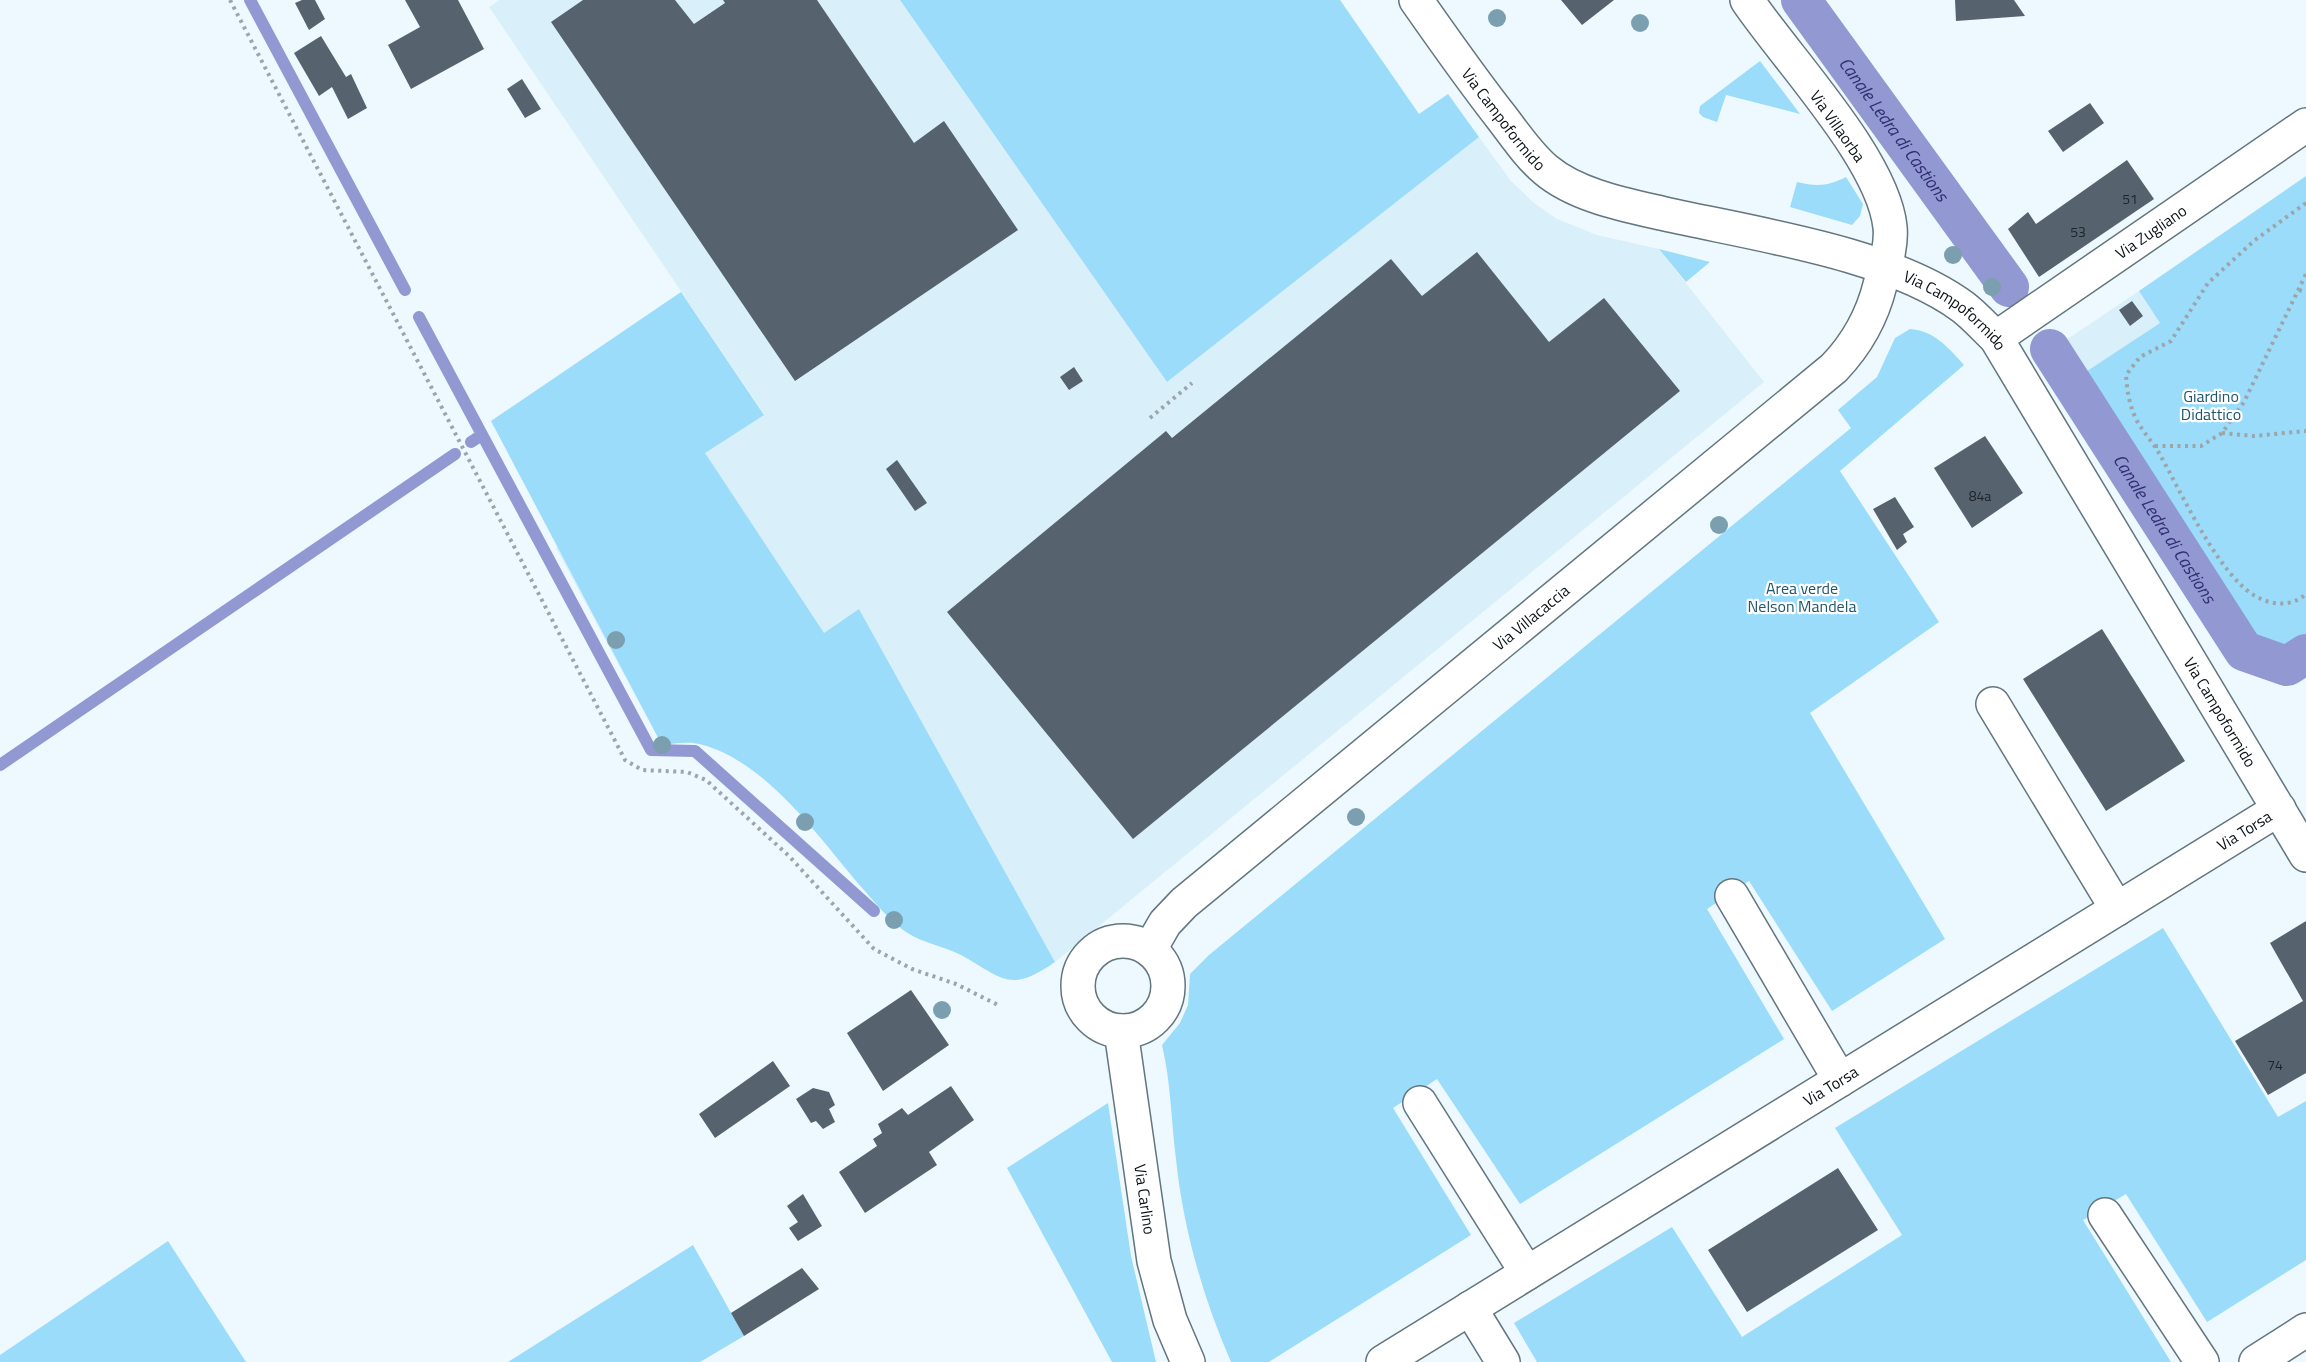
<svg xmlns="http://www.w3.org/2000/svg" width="2306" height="1362" viewBox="0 0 2306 1362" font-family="'Titillium Web',sans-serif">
	<rect width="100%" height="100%" fill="#edf9ff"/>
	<path fill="#d9effa" d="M500 0H900L1167 382 1479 137 1511 181 1534 203 1557 219 1597 235 1659 249 1764 382 1055 962 859 609 662 745 556 548 764 414 489 7Z
		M2139 291 2160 323 2081 375 2060 344Z"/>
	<path fill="#9adcfa" d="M900 0H1340L1419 114 1448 94 1479 137 1167 382Z
		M1760 61 1800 114 1726 95 1717 122 1703 117 1699 113 1700 106Z
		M2306 176V648L2285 661 2247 648 2081 375 2160 323 2139 291Z
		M1846 177 1863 204 1860 216 1852 225 1790 207 1797 182C1817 187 1828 186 1846 177Z
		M1659 249 1710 262 1686 282Z
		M681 292 764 415 705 453 824 633 859 609 1055 962C1009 994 1003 978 961 955 944 946 922 943 906 932 891 922 877 905 864 890 821 841 770 764 703 745 691 741 676 743 662 745L491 421Z
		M1910 329C1933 330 1949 348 1964 365L1840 471 1939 622 1810 713 1945 939 1832 1011 1749 881 1707 909 1784 1039 1520 1204 1437 1079 1393 1108 1471 1235 1269 1362H1231C1203 1298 1183 1228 1176 1159 1171 1120 1171 1083 1162 1045L1180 1023 1188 1005 1190 974 1209 955 1851 428 1838 410 1877 377 1895 338Z
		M2163 928 2278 1117 2306 1101V1260L2207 1322 2126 1194 2083 1220 2171 1362H1537L1514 1323 1672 1227 1742 1337 1902 1235 1835 1128Z
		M1108 1103 1131 1256 1156 1362H1112L1007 1168Z
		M168 1241 246 1362H0V1355Z
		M693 1245 744 1336 700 1362H508Z"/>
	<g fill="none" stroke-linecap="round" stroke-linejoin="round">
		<path stroke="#9298d1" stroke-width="12" d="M250 0 405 290
			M419 317 651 750 695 751 874 911
			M471 442 482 435
			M0 765 455 454"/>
		<g stroke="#9298d1" stroke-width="40">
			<path id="s1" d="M1801 0 2009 287"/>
			<path id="s2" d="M2050 349 2244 651 2287 666 2306 654"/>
		</g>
	</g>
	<path fill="#57626f" d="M302 0H315L325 19 309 30 295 3Z
		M405 0H458L484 49 411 89 388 45 420 27Z
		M583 0H675L694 24 725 3 723 0H817L914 143 944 121 1018 230 795 381 551 22Z
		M1561 0H1614L1582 25Z
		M1955 0H2014L2025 16 1956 21Z
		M321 36 346 77 351 74 367 108 348 119 332 87 319 96 294 53Z
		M522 79 541 109 525 118 507 89Z
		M2090 103 2104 123 2063 152 2048 131Z
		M2127 160 2154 199 2039 277 2008 229 2028 212 2036 224Z
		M1477 252 1549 342 1604 298 1680 391 1133 839 947 612 1166 431 1172 438 1391 259 1422 296Z
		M2132 301 2143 316 2130 326 2119 310Z
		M1074 367 1083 381 1069 390 1060 377Z
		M1985 436 2023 493 1972 528 1934 468Z
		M897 460 927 503 915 511 886 469Z
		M1895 497 1914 527 1903 534 1907 542 1897 550 1873 509Z
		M2102 629 2185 761 2106 811 2023 679Z
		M2306 921V1073L2268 1095 2235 1041 2303 1001 2270 943Z
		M911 990 949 1045 883 1091 847 1033Z
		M773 1061 790 1086 715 1138 699 1114Z
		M951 1086 974 1120 929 1152 937 1165 865 1213 839 1172 877 1146 873 1139 882 1133 878 1124 902 1108 908 1115Z
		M813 1088 829 1092 835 1105 829 1109 835 1122 823 1129 816 1121 811 1123 796 1099Z
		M1838 1168 1878 1230 1747 1312 1708 1250Z
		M803 1194 822 1226 798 1241 789 1228 798 1222 787 1206Z
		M802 1268 819 1289 744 1336 731 1313Z"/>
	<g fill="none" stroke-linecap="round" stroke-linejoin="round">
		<g stroke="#63757e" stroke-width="36">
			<g id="minor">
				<path id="s3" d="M1416 0C1444 40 1472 80 1502 118 1515 135 1529 156 1546 170 1577 196 1626 205 1665 214 1754 234 1890 253 1963 307 1975 316 1985 328 1996 338L2306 855"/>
				<path id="s4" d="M1996 338 2306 125"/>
				<path d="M1993 704 2117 909"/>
				<path d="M1732 896 1840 1080"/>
				<circle cx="1123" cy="986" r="45"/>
				<path id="s5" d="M1150 949 1165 923 1184 903 1834 368C1857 344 1872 317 1880 285 1885 267 1892 245 1890 227 1883 159 1786 58 1747 0"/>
				<path id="s6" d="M1121 1031 1154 1261 1170 1320 1188 1362"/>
				<path d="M1420 1103 1527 1273"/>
				<path d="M2105 1215 2202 1362"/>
				<path d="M1470 1308 1503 1362"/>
				<path id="s7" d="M1383 1362 2279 809"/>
				<path d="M2256 1362 2306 1330"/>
			</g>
		</g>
		<path stroke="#9ba5aa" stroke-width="4" stroke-dasharray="3 4.5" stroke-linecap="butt" d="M230 0 625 760 642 770 687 772 706 780 789 856 874 949 912 969 956 984 1000 1006
			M2306 203 2255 240 2208 283 2171 341 2140 357 2126 375C2127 390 2129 404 2136 419 2142 431 2152 441 2159 453 2181 492 2209 554 2241 585 2258 602 2286 612 2306 594
			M2299 290 2306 292
			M1150 418 1192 383
			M2222 433 2254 436 2306 431
			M2155 446H2201L2222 433 2244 402 2306 274"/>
		<use href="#minor" stroke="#fff" stroke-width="33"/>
	</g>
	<g fill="#7b9fae">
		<circle cx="1497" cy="18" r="9"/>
		<circle cx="1640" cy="23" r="9"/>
		<circle cx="1953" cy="255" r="9"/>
		<circle cx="1992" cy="287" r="9"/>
		<circle cx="1719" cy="525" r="9"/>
		<circle cx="616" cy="640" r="9"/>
		<circle cx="662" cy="745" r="9"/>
		<circle cx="1356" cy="817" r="9"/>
		<circle cx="805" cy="822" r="9"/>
		<circle cx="894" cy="920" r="9"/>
		<circle cx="942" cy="1010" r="9"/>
	</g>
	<g text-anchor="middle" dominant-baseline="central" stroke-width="4.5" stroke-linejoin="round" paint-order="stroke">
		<g font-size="14" fill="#1d252b">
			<text x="2130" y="198">51</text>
			<text x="2078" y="231">53</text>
			<text x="1980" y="495">84a</text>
			<text x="2275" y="1064">74</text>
		</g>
		<g font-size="16" fill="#0a1114" stroke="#fff">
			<text stroke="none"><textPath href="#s3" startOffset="148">Via Campoformido</textPath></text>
			<text transform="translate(1838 126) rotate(55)">Via Villaorba</text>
			<text stroke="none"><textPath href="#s4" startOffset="188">Via Zugliano</textPath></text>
			<text stroke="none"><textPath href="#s3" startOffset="652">Via Campoformido</textPath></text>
			<text stroke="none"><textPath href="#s5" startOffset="507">Via Villacaccia</textPath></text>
			<text stroke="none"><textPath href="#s3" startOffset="1138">Via Campoformido</textPath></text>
			<text stroke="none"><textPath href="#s7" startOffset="1012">Via Torsa</textPath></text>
			<text stroke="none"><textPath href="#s7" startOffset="526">Via Torsa</textPath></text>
			<text stroke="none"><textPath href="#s6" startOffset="170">Via Carlino</textPath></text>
		</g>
		<g font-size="16" fill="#1e566c" stroke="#fff">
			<text x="2211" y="396">Giardino<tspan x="2211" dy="18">Didattico</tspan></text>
			<text x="1802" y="588">Area verde<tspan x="1802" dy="18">Nelson Mandela</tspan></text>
		</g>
		<g font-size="18" font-style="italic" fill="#302e72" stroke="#fff">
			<text stroke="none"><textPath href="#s1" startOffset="159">Canale Ledra di Castions</textPath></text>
			<text stroke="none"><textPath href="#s2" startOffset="213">Canale Ledra di Castions</textPath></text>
		</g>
	</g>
</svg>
